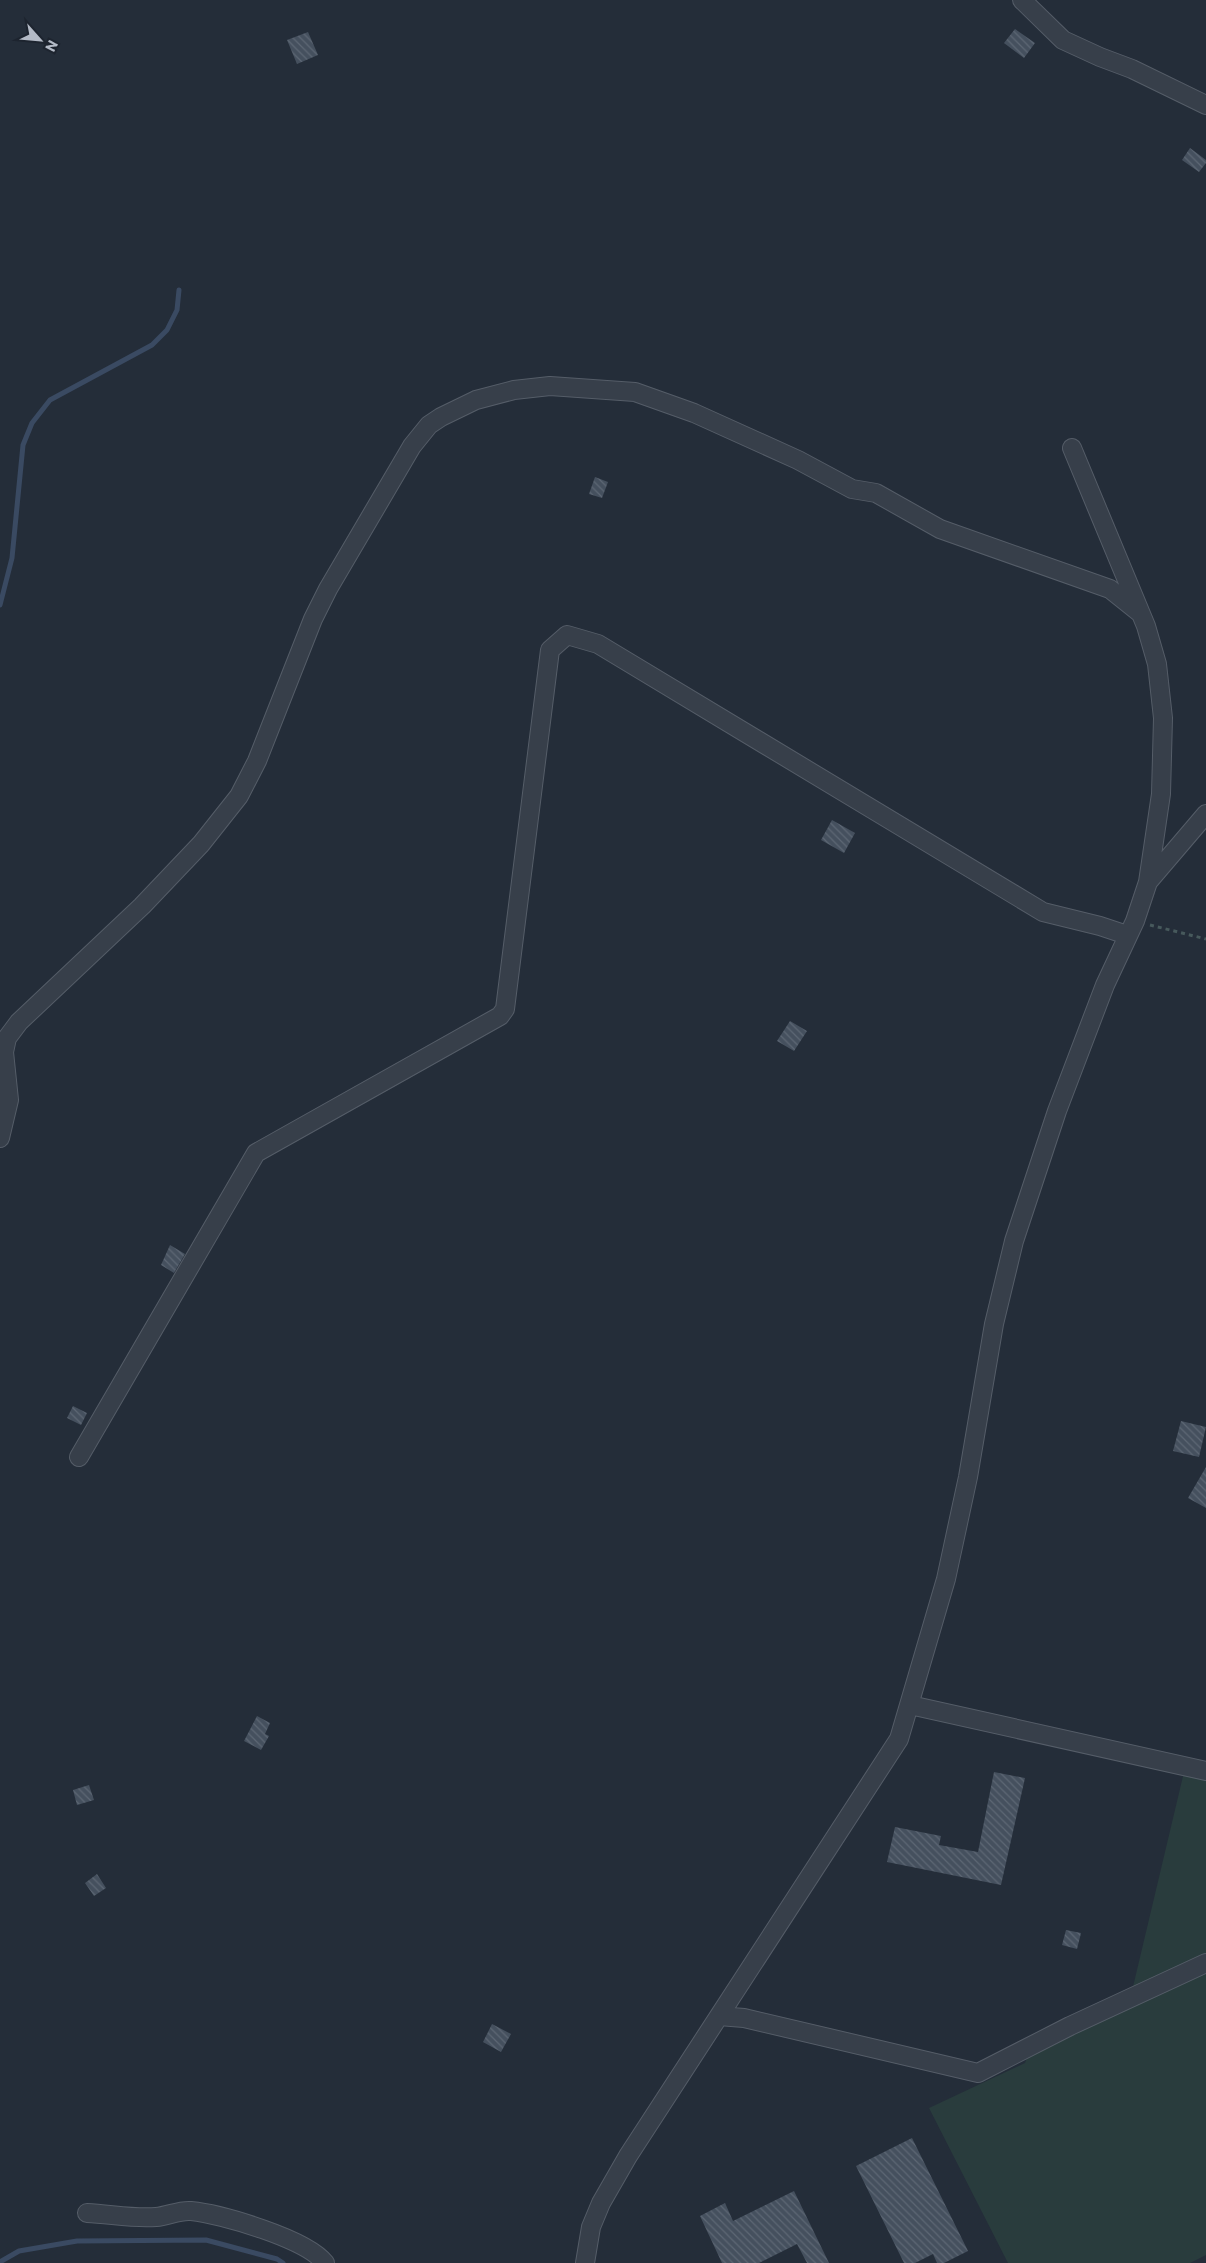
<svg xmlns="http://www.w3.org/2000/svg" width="1206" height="2263" viewBox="0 0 1206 2263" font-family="Commissioner,sans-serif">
	<defs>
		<pattern id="building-back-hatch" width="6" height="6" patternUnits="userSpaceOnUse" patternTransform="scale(1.25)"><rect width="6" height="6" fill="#45505e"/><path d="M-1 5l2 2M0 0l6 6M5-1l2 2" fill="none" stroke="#5d6774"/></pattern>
	</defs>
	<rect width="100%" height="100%" fill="#242d39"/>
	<path fill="#293c3d" d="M1184 1772 1206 1777V1956L1132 1991Z
		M1206 1968V2255L1190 2263H1008L929 2108 1025 2063 1028 2055Z"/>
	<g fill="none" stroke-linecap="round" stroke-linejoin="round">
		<path stroke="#3a4a62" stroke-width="5" d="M0 605 12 558 23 445 32 423 50 400 152 345 167 330 177 310 179 290
			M0 2262 19 2251 77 2241 206 2240 277 2259 283 2263"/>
	</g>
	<path fill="url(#building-back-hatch)" d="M1015 29 1035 43 1024 58 1004 43Z
		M308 32 318 55 297 64 287 40Z
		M1190 148 1206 160V163L1199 172 1182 160Z
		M595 477 608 482 602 498 589 494Z
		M832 820 855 833 844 853 821 840Z
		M790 1021 807 1031 794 1051 777 1041Z
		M170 1245 185 1254 174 1273 161 1265Z
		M73 1406 87 1413 81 1425 67 1418Z
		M1181 1421 1206 1427 1199 1457 1173 1451Z
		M1206 1467V1508L1188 1498Z
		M257 1716 270 1723 265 1734 269 1736 261 1750 244 1741Z
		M994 1772 1025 1778 1001 1885 887 1862 895 1827 941 1836 939 1845 978 1852Z
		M89 1785 94 1800 77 1805 73 1790Z
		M97 1874 106 1888 94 1896 85 1883Z
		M1066 1930 1081 1933 1077 1949 1062 1945Z
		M492 2024 511 2034 501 2052 483 2042Z
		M912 2138 968 2251 944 2263H937L933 2254 915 2263H904L856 2166Z
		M794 2191 829 2263H807L797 2244 759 2263H722L700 2216 725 2203 733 2221Z"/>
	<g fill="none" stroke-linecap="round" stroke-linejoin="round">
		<g stroke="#555d68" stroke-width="20">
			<path id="minor" d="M1022 0 1063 40 1100 57 1132 69 1206 105
				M1148 882 1206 814
				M0 1138 9 1100 4 1052 7 1038 19 1022 142 906 201 844 239 796 257 761 313 619 328 589 412 446 429 425 441 417 476 400 514 390 550 386 635 392 694 413 798 460 852 489 876 493 940 529 1110 589 1140 613
				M79 1457 256 1153 500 1016 505 1009 550 650 567 635 598 644 1043 912 1100 926 1127 935
				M910 1705 1206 1771
				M719 2016 744 2018 978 2073 1070 2026 1206 1963
				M87 2213C110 2214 134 2219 156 2217 168 2216 179 2210 191 2211 221 2214 307 2239 325 2263
				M585 2263 591 2227 601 2203 628 2156 899 1739 946 1579 968 1477 994 1324 1014 1241 1057 1111 1105 985 1135 921 1148 882 1161 794 1163 718 1157 664 1146 626 1072 448"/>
		</g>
		<path stroke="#47595c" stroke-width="3" stroke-dasharray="4 4" stroke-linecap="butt" d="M1150 925 1206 939"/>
		<use href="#minor" stroke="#373f4a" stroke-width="18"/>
	</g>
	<g transform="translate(40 40) rotate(117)" stroke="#1d242f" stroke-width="4" paint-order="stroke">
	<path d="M0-4L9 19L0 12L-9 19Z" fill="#b3bac6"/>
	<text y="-8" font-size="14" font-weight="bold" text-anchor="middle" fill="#b3bac6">N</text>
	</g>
</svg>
